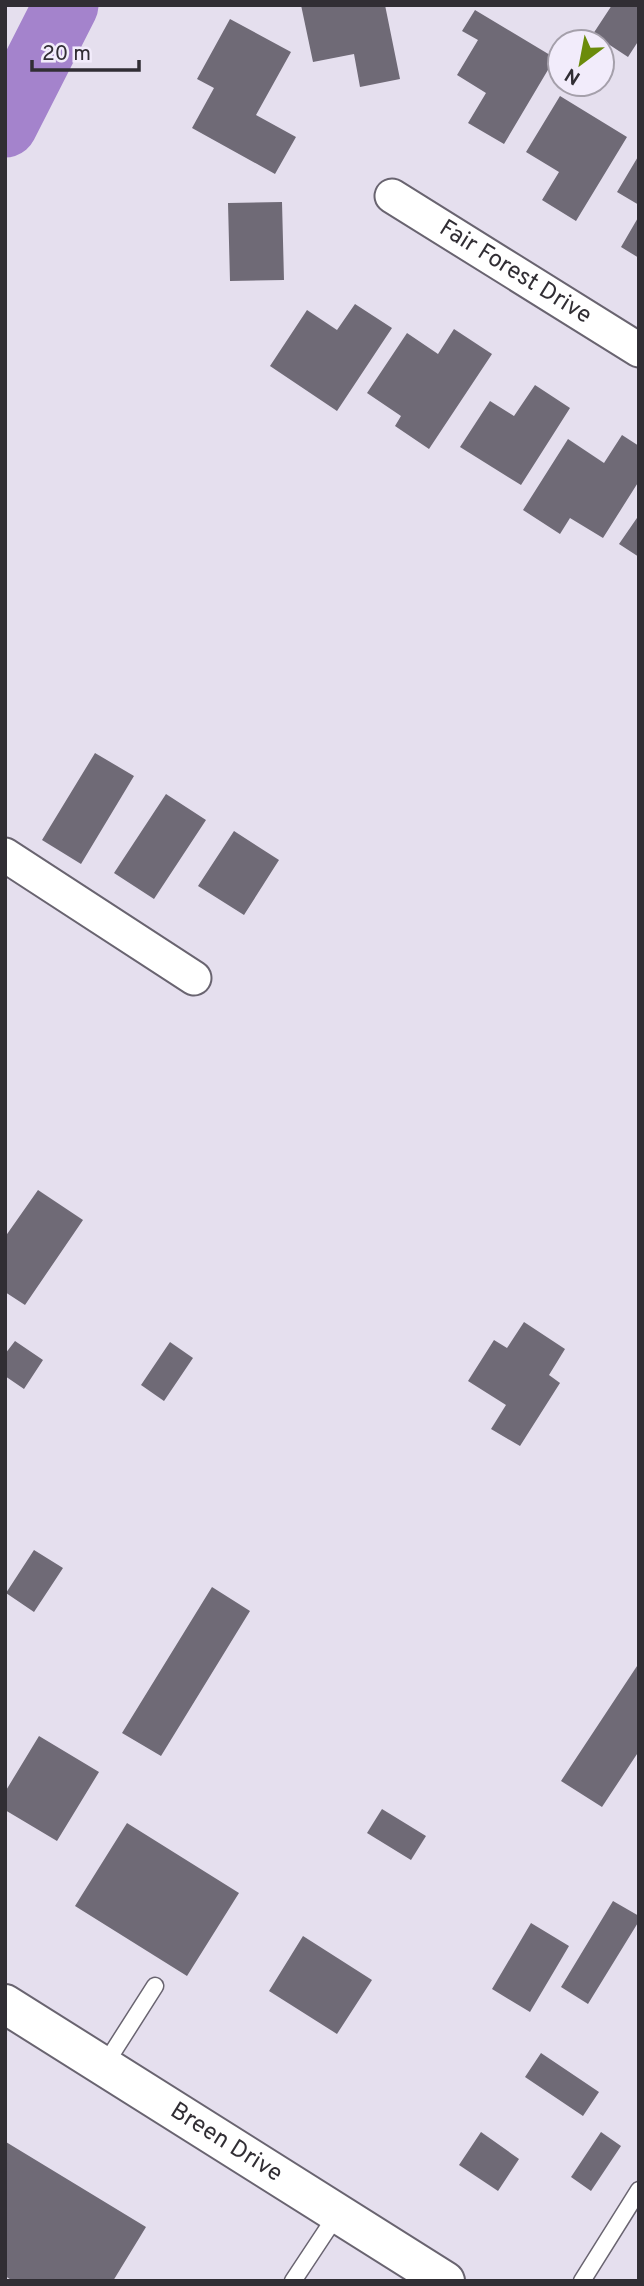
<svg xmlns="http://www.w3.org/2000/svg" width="644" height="2286" viewBox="0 0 644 2286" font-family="Overpass,sans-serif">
	<rect width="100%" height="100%" fill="#e5dfee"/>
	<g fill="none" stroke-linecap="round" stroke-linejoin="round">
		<path stroke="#a483cc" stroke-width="65" d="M5 125 66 5"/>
	</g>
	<path fill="#6f6a76" d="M301 5H385L400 79 360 87 354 54 313 62Z
		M612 5H639V40L628 57 593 34Z
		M475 10 555 58 504 144 468 123 486 93 457 75 478 40 462 31Z
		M230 19 291 52 256 115 296 137 275 174 192 128 214 88 197 79Z
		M560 96 627 137 576 221 542 200 559 172 526 152Z
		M639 155V205L617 192Z
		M282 202 284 280 230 281 228 203Z
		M639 216V258L621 247Z
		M355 304 392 328 337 411 270 366 307 310 337 330Z
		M454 329 492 354 429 449 395 426 401 416 367 393 407 333 438 354Z
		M535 385 570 408 521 485 460 447 490 401 514 416Z
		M622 435 639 446V481L603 538 570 518 560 534 523 510 568 439 604 463Z
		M639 515V557L619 544Z
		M95 753 134 776 81 864 42 840Z
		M166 794 206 820 154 899 114 873Z
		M234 831 279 860 244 915 198 886Z
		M38 1190 83 1220 25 1305 5 1292V1237Z
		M524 1322 565 1349 549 1375 560 1383 520 1446 491 1429 506 1405 468 1381 494 1340 507 1348Z
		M15 1341 43 1360 24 1389 5 1376V1354Z
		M170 1342 193 1358 164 1401 141 1385Z
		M34 1550 63 1568 34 1612 6 1593Z
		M212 1587 250 1611 161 1756 122 1733Z
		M639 1663V1751L602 1807 561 1781Z
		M39 1736 99 1772 57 1841 5 1810V1792Z
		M382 1809 426 1836 411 1860 367 1833Z
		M127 1823 239 1893 187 1976 75 1906Z
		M613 1901 639 1916V1921L588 2004 561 1987Z
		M531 1923 569 1946 530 2012 492 1989Z
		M303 1936 372 1980 337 2034 269 1991Z
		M541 2053 599 2092 583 2116 525 2077Z
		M481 2132 519 2159 498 2191 459 2165Z
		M601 2132 621 2146 591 2191 571 2177Z
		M6 2142 146 2227 113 2281H13L5 2276Z"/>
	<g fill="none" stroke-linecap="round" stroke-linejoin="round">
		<g stroke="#696470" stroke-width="19">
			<path id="lane" d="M104 2066 155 1986
				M293 2281 338 2213
				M582 2281 639 2190"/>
		</g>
		<g stroke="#696470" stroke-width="37">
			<g id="street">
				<path id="s1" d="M392 196 639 350"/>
				<path d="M5 855 194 978"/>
			</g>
		</g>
		<g stroke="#696470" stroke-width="42">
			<g id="secondary">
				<path id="s2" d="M5 2004 445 2281"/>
			</g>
		</g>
		<use href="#lane" stroke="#fff" stroke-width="16"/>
		<use href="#street" stroke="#fff" stroke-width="33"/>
		<use href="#secondary" stroke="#fff" stroke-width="38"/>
	</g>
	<g text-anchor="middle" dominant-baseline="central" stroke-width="7" stroke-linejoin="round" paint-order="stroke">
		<g font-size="24" fill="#312e34" stroke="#f2ecfb">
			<text stroke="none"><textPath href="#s1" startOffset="145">Fair Forest Drive</textPath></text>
			<text stroke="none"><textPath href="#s2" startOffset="261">Breen Drive</textPath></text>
		</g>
	</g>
	<rect width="644" height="2286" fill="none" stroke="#312e34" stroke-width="14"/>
	<g transform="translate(581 63) rotate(212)"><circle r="33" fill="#f2ecfb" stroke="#a5a0ab" stroke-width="2"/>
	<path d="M0-5L12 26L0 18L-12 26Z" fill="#6b8b0b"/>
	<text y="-10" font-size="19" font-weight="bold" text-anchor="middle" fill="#312e34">N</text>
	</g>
	<path d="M32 60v10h107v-10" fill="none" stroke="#312e34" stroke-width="3.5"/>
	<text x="42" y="60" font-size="21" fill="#312e34" stroke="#f2ecfb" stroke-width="5" paint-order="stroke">20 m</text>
</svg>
